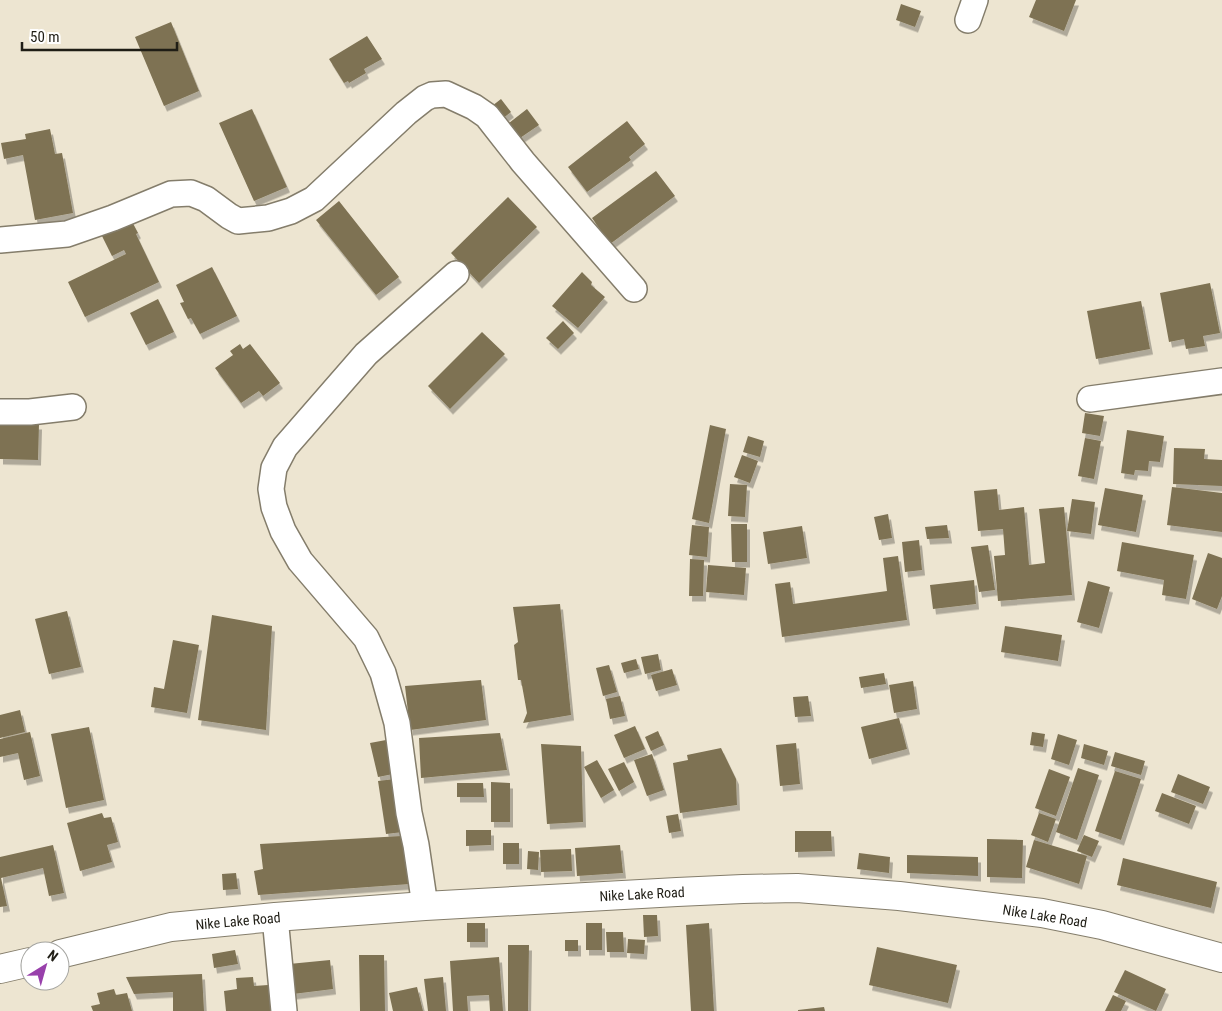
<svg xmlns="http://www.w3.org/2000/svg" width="1222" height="1011" viewBox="0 0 1222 1011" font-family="'Roboto Condensed',sans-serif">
	<defs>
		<filter id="shadow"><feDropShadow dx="3" dy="5.5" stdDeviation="0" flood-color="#0004"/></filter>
	</defs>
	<rect width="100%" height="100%" fill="#ede5d1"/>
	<path fill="#7e7253" filter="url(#shadow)" d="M1036 0H1076L1064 31 1029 17Z
		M901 4 921 11 915 27 896 20Z
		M171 22 199 91 164 106 135 37Z
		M367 36 382 59 364 69 366 73 349 83 348 81 344 83 329 59Z
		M501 99 511 112 502 119 492 106Z
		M252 109 287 187 254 201 219 123Z
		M527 109 539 125 520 138 509 123Z
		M627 121 645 144 629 157 631 160 587 192 568 167Z
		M50 129 55 154 62 153 73 213 35 220 23 155 4 159 1 143 26 139 25 134Z
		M656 171 675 196 610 244 592 218Z
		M508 197 537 227 479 283 451 253Z
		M339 201 399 277 376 295 316 220Z
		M130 218 138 233 136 234 159 282 85 317 68 282 126 254 124 250 112 256 100 232Z
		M212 267 237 316 200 334 191 318 188 319 180 303 184 302 176 285Z
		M582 272 592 282 591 285 605 297 578 328 552 306Z
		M1210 283 1220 333 1203 336 1205 346 1186 349 1184 339 1169 342 1160 293Z
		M158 299 174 332 146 345 130 313Z
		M1141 301 1150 349 1096 359 1087 311Z
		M563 321 574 333 558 349 546 338Z
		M482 332 505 354 450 409 428 386Z
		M240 344 243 349 250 344 280 383 263 396 259 391 241 403 215 368 233 355 230 351Z
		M1085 413 1104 416 1100 436 1082 433Z
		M0 423 39 424 38 460 0 459Z
		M710 425 726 429 709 523 692 519Z
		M1127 430 1164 436 1160 462 1149 461 1148 471 1135 470 1134 475 1121 473Z
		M748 436 764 441 760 457 743 452Z
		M1085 438 1101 441 1094 479 1078 476Z
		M1174 448 1205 449 1204 459 1222 460V486L1173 484Z
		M742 455 758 461 750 483 734 477Z
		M730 484 747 485 745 517 728 516Z
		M1172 487 1222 493V532L1167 525Z
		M1105 488 1143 495 1136 532 1098 525Z
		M997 489 999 510 1024 507 1029 565 1045 563 1039 509 1064 507 1072 595 998 601 994 556 1005 555 1003 529 978 531 974 491Z
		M1072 499 1095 502 1091 534 1067 531Z
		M888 514 892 538 879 540 874 517Z
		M731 524H747V562H732Z
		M692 525 709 527 707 557 689 555Z
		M947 525 949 538 927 539 925 527Z
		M802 526 807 558 768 564 763 532Z
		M919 540 922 570 905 572 902 542Z
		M1122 542 1194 555 1186 599 1162 595 1164 580 1117 571Z
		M988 545 995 590 979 592 971 547Z
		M1208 553 1222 558V596L1217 609 1192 599Z
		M898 556 907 620 782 637 775 584 790 582 793 604 887 591 883 558Z
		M690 559 704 560 703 596H689Z
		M708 565 746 568 744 595 706 592Z
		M974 580 976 604 933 609 930 585Z
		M1088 581 1110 587 1099 628 1077 622Z
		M560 604 571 715 523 723 527 713 521 680H518L514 645 518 642 513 607Z
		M67 611 81 667 49 674 35 619Z
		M212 615 272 626 266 730 198 720Z
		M1005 626 1062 635 1058 661 1001 652Z
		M173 640 199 645 187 713 151 707 154 687 164 689Z
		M658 654 661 670 645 674 641 657Z
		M636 659 639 669 624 673 621 663Z
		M609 665 617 692 603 696 596 668Z
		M672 669 677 685 656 691 651 675Z
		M884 673 886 684 861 688 859 677Z
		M481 680 486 720 410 730 405 686Z
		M913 681 917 709 894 713 889 685Z
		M620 696 625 716 610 719 606 699Z
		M808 696 811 716 795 717 793 697Z
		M20 710 25 732 0 738V715Z
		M899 718 907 749 869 759 861 727Z
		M635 726 645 749 624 758 614 735Z
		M89 727 104 800 66 808 51 734Z
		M658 731 664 745 651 751 645 737Z
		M30 732 40 776 24 780 18 753 0 757V739Z
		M1032 732 1045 734 1043 747 1030 745Z
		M500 733 507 770 421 778 419 738Z
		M1058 734 1077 740 1069 765 1051 759Z
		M386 740 393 774 378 777 370 743Z
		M796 743 800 784 780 786 776 745Z
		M541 744 581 746 583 822 547 824Z
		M1084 744 1108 751 1104 765 1081 758Z
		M721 748 736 779 737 805 680 813 673 763 688 760 687 755Z
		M1115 752 1145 761 1141 775 1111 766Z
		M652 754 664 790 647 796 634 760Z
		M597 760 614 790 601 798 584 767Z
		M624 762 634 782 619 791 608 769Z
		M1078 768 1099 775 1077 840 1056 832Z
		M1049 769 1070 777 1056 816 1035 808Z
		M1115 771 1141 779 1121 840 1095 831Z
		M1178 774 1210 787 1203 804 1171 792Z
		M395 779 403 832 386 834 378 781Z
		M491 782 510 783V822H491Z
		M457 783H483L484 797H457Z
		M1162 793 1196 806 1189 824 1155 811Z
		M102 813 104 818 111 817 118 842 107 845 112 862 80 871 67 823Z
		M1039 813 1056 819 1048 842 1031 835Z
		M678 814 681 831 669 833 666 816Z
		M466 830H491V845L466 846Z
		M795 831H831L832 851 795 852Z
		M1084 835 1099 841 1092 857 1077 851Z
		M402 836 410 884 258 895 254 871 263 869 260 844Z
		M987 839 1023 840 1022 878 987 877Z
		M1034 840 1087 856 1079 884 1026 867Z
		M503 843H519V864H503Z
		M53 845 64 893 49 896 43 868 1 878 7 906 0 907V857Z
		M620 845 623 873 577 876 575 848Z
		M571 849 572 871 541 872 540 850Z
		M528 851 539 852 538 870 527 869Z
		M859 853 890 857 889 873 857 869Z
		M907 855 978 857V876L907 873Z
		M1123 858 1217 882 1211 908 1117 885Z
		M236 873 238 889 223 890 222 874Z
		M643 915H657L658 936 644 937Z
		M467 923H485V942H467Z
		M586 923H602V950H586Z
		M709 923 714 1011H691L686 925Z
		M606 932H623L624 952H607Z
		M628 939 645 940 644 954 627 953Z
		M565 940H578V951H565Z
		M508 945H529L528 1011H508Z
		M877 947 957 965 948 1003 869 985Z
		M235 950 238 964 214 968 212 954Z
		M359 955H384L385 1011H360Z
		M499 957 503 1011H490L489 995 467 996 468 1011H453L450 961Z
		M330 960 333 989 293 994 289 964Z
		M1125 970 1166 989 1156 1011 1114 992Z
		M202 974 204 1011H173V992L134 994 126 977Z
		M253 977 254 986 268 985 271 1011H226L224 991 237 989 236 978Z
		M443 977 446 1011H428L424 979Z
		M417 987 423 1011H393L389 993Z
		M114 989 116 995 127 993 132 1011H93L91 1006 100 1004 97 993Z
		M1113 995 1126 1001 1121 1011H1105Z
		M824 1007 825 1011H798V1010Z"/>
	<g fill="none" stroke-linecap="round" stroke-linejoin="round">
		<g stroke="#847d6b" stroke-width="28">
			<path id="minor" d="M968 20 975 0
				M0 240 67 234 113 218 171 194 191 193 206 199 229 216 238 221 268 218 291 211 314 199 406 113 425 98 432 95 446 94 474 107 487 116 523 162 634 289
				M1090 399 1222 381
				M0 412H30L73 407
				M425 906 416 845 409 813 397 723 383 673 366 638 300 561 283 531 274 507 271 489 274 468 285 447 366 354 456 274
				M275 917 284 1011"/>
		</g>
		<g stroke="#847d6b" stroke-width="30">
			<path id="major" d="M60 954 171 927 275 917 425 906 677 892 743 889 797 888 899 896 1042 913 1102 925 1222 958
				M0 969 30 962"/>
		</g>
		<use href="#minor" stroke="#fff" stroke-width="25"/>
		<use href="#major" stroke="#fff" stroke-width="28"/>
	</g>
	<g text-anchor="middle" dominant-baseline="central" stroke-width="4" stroke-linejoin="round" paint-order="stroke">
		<g font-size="14" fill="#1f1d15" stroke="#fff">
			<text transform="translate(642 894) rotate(-3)">Nike Lake Road</text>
			<text transform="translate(1045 916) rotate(9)">Nike Lake Road</text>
			<text transform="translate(238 921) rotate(-5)">Nike Lake Road</text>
		</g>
	</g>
	<g transform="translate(45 966) rotate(37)"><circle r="24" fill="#ffffff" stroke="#a5a5a1"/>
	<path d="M0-4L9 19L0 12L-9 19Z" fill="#9840ab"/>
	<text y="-8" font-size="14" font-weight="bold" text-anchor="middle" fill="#1f1d15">N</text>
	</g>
	<path d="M22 42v8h155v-8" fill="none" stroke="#1f1d15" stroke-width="2.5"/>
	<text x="30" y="42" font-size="15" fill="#1f1d15" stroke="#ffffff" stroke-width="4" paint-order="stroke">50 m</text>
</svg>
